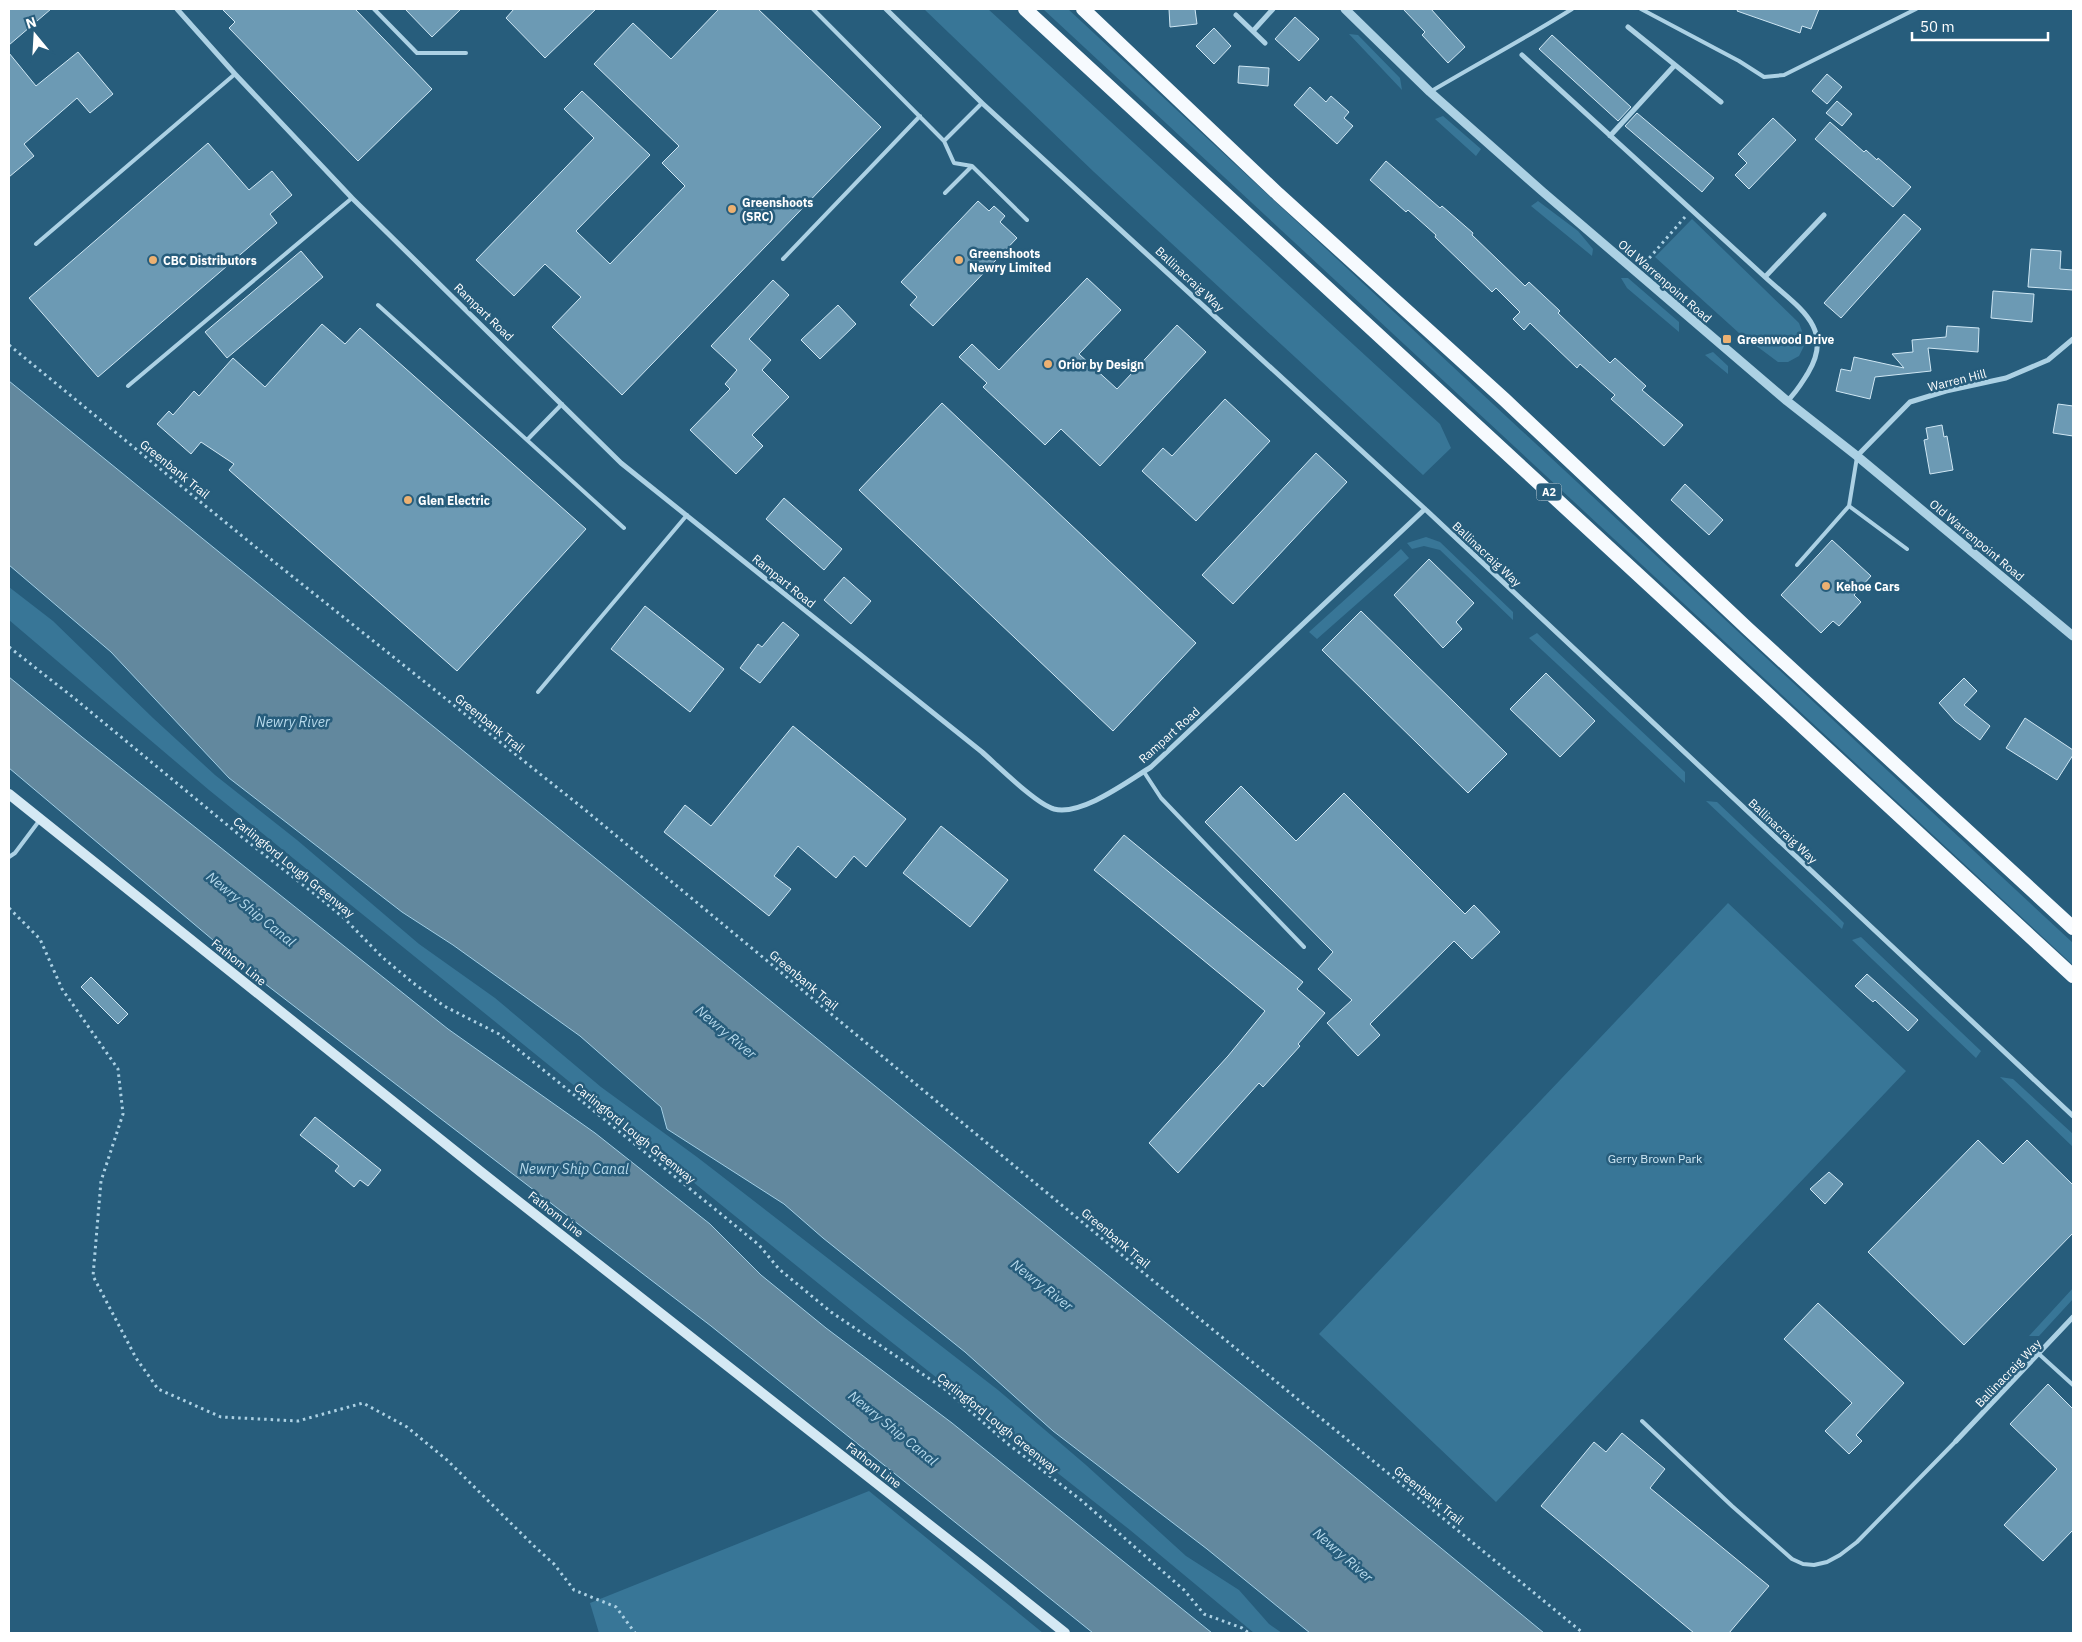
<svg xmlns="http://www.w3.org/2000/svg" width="2082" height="1642" viewBox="0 0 2082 1642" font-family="'IBM Plex Sans',sans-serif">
	<rect width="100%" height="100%" fill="#275d7c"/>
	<path fill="#387697" d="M924 9H988L1440 424 1451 448 1423 475 1094 172Z
		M1043 9H1068L2073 943V965Z
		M1349 34 1358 35 1400 78 1402 90Z
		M1443 116 1481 149 1476 156 1435 119Z
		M1538 201 1578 231 1593 249 1592 256 1531 206Z
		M1692 219 1799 323 1806 342 1799 356 1788 362H1778L1739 333 1655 257Z
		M1621 278H1628L1679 322V332L1627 288Z
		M1713 352 1728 366V374L1705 355Z
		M1426 537 1440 542 1513 612V620L1440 550 1424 546 1412 549 1407 543Z
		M1401 549 1409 558 1317 639 1309 632Z
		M9 587 53 621 153 718 215 775 297 840 419 944 495 998 601 1087 697 1157 998 1390 1086 1465 1186 1556 1239 1590 1269 1624 1282 1633H1254L1130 1530 866 1322 209 790 9 620Z
		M1537 633 1685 772V783L1529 638Z
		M1706 801 1717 802 1837 916 1844 923 1842 929Z
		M1728 903 1906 1071 1496 1502 1319 1334Z
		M1861 937 1981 1051 1976 1058 1852 940Z
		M2000 1077 2013 1079 2073 1134V1147Z
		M2073 1288V1299L2039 1336H2029Z
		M869 1491 1043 1633H599L590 1603Z"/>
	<path fill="#62889e" stroke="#a1cee5" d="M9 381 1316 1445 1544 1633H1310L1207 1549 1053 1431 965 1352 823 1238 784 1204 667 1129 661 1107 580 1036 453 945 402 912 229 778 111 652 9 565Z
		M9 677 82 737 448 1029 595 1133 710 1224 761 1275 826 1328 952 1423 1212 1633H1093L711 1326 264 983 9 768Z"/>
	<path fill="#6c9ab4" stroke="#cfe7f4" d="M9 9H51L9 45Z
		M222 9H355L432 89 358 161 229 28 235 22Z
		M405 9H461L432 37Z
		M514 9H596L545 58 506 18Z
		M719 9H758L881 127 622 395 552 327 581 297 545 264 514 296 476 260 594 138 564 109 582 91 650 155 576 231 610 264 685 186 662 163 679 146 594 64 633 23 671 59Z
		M1169 9H1195L1197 24 1170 27Z
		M1403 9H1431L1465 47 1448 63 1422 35 1425 32Z
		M1738 9H1819L1811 29 1802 26 1800 33 1737 11Z
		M1295 17 1319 39 1299 61 1275 39Z
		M1214 28 1231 46 1214 64 1196 46Z
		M1552 35 1631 107 1618 121 1539 49Z
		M78 52 113 94 90 113 77 98 24 144 34 156 9 177V53L36 86Z
		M1239 66 1269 68 1268 86 1238 83Z
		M1827 74 1842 87 1827 104 1812 91Z
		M1310 87 1326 102 1331 96 1349 112 1344 118 1353 126 1337 144 1294 105Z
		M1837 101 1852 114 1842 126 1826 113Z
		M1637 113 1714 178 1702 192 1625 126Z
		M1773 118 1796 140 1749 189 1735 175 1747 163 1738 154Z
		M1830 122 1864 152 1866 150 1877 160 1878 158 1911 187 1893 207 1815 139Z
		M208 143 249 190 272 171 292 195 270 214 277 223 98 377 29 298Z
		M1386 161 1440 208 1442 206 1473 233 1472 235 1525 286 1529 282 1560 311 1558 313 1610 363 1615 358 1646 386 1642 390 1683 425 1664 446 1611 399 1615 395 1580 364 1577 368 1530 323 1524 330 1513 319 1520 312 1496 288 1492 292 1435 237 1436 235 1408 210 1406 212 1370 180Z
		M978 201 989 211 994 206 1005 216 1000 222 1017 238 933 326 910 305 917 297 901 282Z
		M1904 214 1921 229 1841 318 1824 303Z
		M2031 249 2061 251 2060 269 2073 270V290L2028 287Z
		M301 251 323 277 227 358 205 332Z
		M1087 278 1121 310 1079 354 1117 389 1177 325 1206 352 1100 466 1061 429 1045 445 983 387 987 383 959 357 972 344 999 370Z
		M773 280 789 295 749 339 771 360 762 370 789 397 752 435 763 446 736 474 690 430 730 389 725 384 737 370 711 346Z
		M1993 291 2034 294 2032 322 1991 318Z
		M838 305 856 324 820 359 801 340Z
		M322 324 345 344 360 328 586 529 457 671 229 470 234 464 201 442 191 454 157 424 169 411 173 415 194 391 199 396 233 358 265 387Z
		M1947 326 1979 328 1978 352 1928 348 1931 371 1875 377 1870 399 1836 391 1841 369 1851 371 1854 357 1904 368 1892 354 1913 352 1912 340 1946 337Z
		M1225 399 1270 441 1196 521 1142 471 1163 448 1172 456Z
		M942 403 1196 643 1113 731 859 490Z
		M2058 404 2073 406V436L2053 433Z
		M1942 425 1944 437 1947 436 1953 470 1930 474 1924 440 1928 439 1926 428Z
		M1316 453 1347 482 1233 604 1202 575Z
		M1685 484 1723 520 1709 535 1671 500Z
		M784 498 842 549 824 570 766 519Z
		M1832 540 1871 576 1854 595 1861 602 1839 626 1833 621 1821 633 1781 595Z
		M1429 559 1474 603 1456 622 1462 629 1443 648 1394 595Z
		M844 577 871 601 851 624 824 600Z
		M645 606 724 669 690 712 611 649Z
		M1361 611 1507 754 1468 793 1322 650Z
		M783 622 799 635 760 683 740 668 758 644 762 647Z
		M1546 673 1595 721 1560 757 1510 709Z
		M1964 678 1977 691 1964 705 1990 726 1980 740 1955 721 1939 703Z
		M2025 718 2073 750V755L2057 780 2006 748Z
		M793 726 906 819 866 867 854 856 836 878 798 846 774 876 791 889 769 916 664 832 685 805 711 826Z
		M1241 786 1296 841 1344 793 1465 914 1474 905 1500 932 1472 959 1454 941 1370 1024 1380 1035 1358 1056 1327 1023 1352 1000 1318 969 1333 952 1205 822Z
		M941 826 1008 880 970 927 903 873Z
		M1124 835 1303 982 1297 989 1325 1013 1298 1044 1300 1046 1263 1087 1259 1083 1178 1173 1149 1143 1228 1056 1265 1011 1094 870Z
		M1867 974 1918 1020 1908 1031 1875 1000 1873 1002 1855 986Z
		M91 977 128 1014 118 1024 81 987Z
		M315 1117 381 1170 368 1186 360 1180 354 1187 335 1171 339 1166 300 1135Z
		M1978 1140 2003 1164 2027 1140 2073 1185V1233L1964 1345 1868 1252Z
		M1829 1172 1843 1184 1825 1204 1810 1189Z
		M1818 1303 1904 1383 1856 1435 1862 1441 1849 1454 1825 1431 1852 1403 1784 1339Z
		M2048 1384 2073 1409V1530L2043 1561 2004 1525 2057 1469 2010 1424Z
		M1622 1433 1665 1469 1650 1488 1769 1586 1729 1633H1694L1541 1506 1594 1442 1606 1452Z"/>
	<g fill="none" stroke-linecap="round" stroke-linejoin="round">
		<path stroke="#acd1e4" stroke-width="3" stroke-dasharray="2.5 4" stroke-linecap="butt" d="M1645 263 1685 217
			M9 345 258 549 584 809 1134 1265 1583 1633
			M9 647 74 698 243 838 321 899 345 919 382 957 412 982 444 1006 499 1034 737 1227 759 1245 779 1269 831 1312 946 1390 1008 1444 1081 1500 1184 1590 1204 1614 1242 1628 1249 1633
			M9 908 40 939 62 989 118 1069 123 1114 101 1181 93 1276 136 1358 158 1389 221 1417 298 1421 363 1403 407 1427 447 1460 534 1546 554 1564 574 1590 616 1607 635 1633"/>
		<path stroke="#acd1e4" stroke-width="4" d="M374 9 417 53H466
			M813 9 944 141 982 103
			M1641 9 1739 61 1764 77 1784 75 1916 9
			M1430 92C1477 64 1526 38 1572 9
			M944 141 954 163 972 166 1027 220
			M945 193 972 166
			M36 244 235 74
			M783 259 920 116
			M378 305 624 528
			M128 386 352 198
			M528 439 562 404
			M1849 506 1907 549
			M1797 565 1849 506 1857 457
			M538 692 687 515
			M1144 772 1161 798 1304 947
			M9 857 15 853 39 821
			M2040 1355 2073 1385
			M1642 1421 1732 1506 1792 1559 1803 1564 1814 1565 1827 1562 1840 1555 1857 1542 1956 1441"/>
		<path stroke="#acd1e4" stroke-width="5" d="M177 9 235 74 352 198 621 463 982 752C998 766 1036 804 1054 809 1082 816 1128 781 1151 767L1425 509
			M886 9 982 103 1425 509 2073 1116
			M1236 15 1265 43
			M1628 27 1721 102
			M1253 31 1273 9
			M1522 55 1765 277C1796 306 1836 327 1808 373 1801 384 1796 393 1787 401
			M1610 136 1674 66
			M1765 277 1824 215
			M1857 456 1910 402 1946 391 2006 378 2048 360 2073 339
			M1956 1441 2073 1317"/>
		<path stroke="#acd1e4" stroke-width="9" d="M1345 9 1430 92 1543 192 1787 401 1857 456 2073 636"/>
		<path stroke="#d5e9f4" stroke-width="10" d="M9 794 481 1172 983 1567 1065 1633"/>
		<path stroke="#f6fafe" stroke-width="14" d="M1025 9 2073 976
			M1083 9 1278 194 1505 400 1747 628 2073 928"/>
	</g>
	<g fill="#ecb172" stroke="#275d7c" stroke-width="2">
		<circle cx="732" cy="209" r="5"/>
		<circle cx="153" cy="260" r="5"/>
		<circle cx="959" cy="260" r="5"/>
		<rect x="1722" y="334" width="10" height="10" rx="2.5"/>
		<circle cx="1048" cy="364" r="5"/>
		<circle cx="408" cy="500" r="5"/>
		<circle cx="1826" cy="586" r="5"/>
	</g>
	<g text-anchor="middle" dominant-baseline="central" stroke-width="5" stroke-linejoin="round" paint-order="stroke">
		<rect fill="#275d7c" stroke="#beced8" stroke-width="1" x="1536.5" y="483.5" width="25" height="17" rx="4"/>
		<g font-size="11" font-weight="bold" fill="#fff">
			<text x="1549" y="492">A2</text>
		</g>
		<g font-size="12" font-weight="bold" fill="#fff" stroke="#275d7c" text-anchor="start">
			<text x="742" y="202">Greenshoots<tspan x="742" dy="14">(SRC)</tspan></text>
			<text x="969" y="253">Greenshoots<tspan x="969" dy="14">Newry Limited</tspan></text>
			<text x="163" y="260">CBC Distributors</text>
			<text x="1737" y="339">Greenwood Drive</text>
			<text x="1058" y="364">Orior by Design</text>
			<text x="418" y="500">Glen Electric</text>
			<text x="1836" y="586">Kehoe Cars</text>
		</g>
		<g font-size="12" fill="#fff" stroke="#275d7c">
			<text transform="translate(1190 279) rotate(43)">Ballinacraig Way</text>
			<text transform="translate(1665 281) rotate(41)">Old Warrenpoint Road</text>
			<text transform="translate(484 312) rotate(44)">Rampart Road</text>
			<text transform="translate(1957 380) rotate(-14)">Warren Hill</text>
			<text transform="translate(175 469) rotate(39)">Greenbank Trail</text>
			<text transform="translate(1977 540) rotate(40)">Old Warrenpoint Road</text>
			<text transform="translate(1487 554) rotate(43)">Ballinacraig Way</text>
			<text transform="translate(784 581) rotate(39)">Rampart Road</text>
			<text transform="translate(490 723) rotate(39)">Greenbank Trail</text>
			<text transform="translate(1169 735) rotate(-42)">Rampart Road</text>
			<text transform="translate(1783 831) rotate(43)">Ballinacraig Way</text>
			<text transform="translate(294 867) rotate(39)">Carlingford Lough Greenway</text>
			<text transform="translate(239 962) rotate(39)">Fathom Line</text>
			<text transform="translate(804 980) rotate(40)">Greenbank Trail</text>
			<text transform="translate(635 1133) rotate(39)">Carlingford Lough Greenway</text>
			<text transform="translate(556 1214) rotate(38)">Fathom Line</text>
			<text transform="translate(1116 1238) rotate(40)">Greenbank Trail</text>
			<text transform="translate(2008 1373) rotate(-46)">Ballinacraig Way</text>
			<text transform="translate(998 1423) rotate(39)">Carlingford Lough Greenway</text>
			<text transform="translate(874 1465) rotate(38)">Fathom Line</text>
			<text transform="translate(1429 1495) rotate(39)">Greenbank Trail</text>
		</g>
		<g font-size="12" fill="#cfe7f4" stroke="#275d7c">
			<text x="1655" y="1158">Gerry Brown Park</text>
		</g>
		<g font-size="14" font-style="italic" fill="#b7daec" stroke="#275d7c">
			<text x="293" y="722">Newry River</text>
			<text transform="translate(251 909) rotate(39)">Newry Ship Canal</text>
			<text transform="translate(726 1032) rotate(40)">Newry River</text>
			<text x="574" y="1169">Newry Ship Canal</text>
			<text transform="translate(1042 1285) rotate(38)">Newry River</text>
			<text transform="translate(893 1428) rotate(39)">Newry Ship Canal</text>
			<text transform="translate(1343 1555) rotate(41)">Newry River</text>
		</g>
	</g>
	<rect width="2082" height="1642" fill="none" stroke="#ffffff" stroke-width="20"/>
	<g transform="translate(35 35) rotate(342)" stroke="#275d7c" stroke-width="4" paint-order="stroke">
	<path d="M0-4L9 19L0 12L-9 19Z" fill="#ffffff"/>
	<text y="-8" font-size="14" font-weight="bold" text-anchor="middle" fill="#ffffff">N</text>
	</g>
	<path d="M1912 32v8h136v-8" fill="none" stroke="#ffffff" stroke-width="2.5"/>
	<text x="1920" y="32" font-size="15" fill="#ffffff" stroke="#275d7c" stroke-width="4" paint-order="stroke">50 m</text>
</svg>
